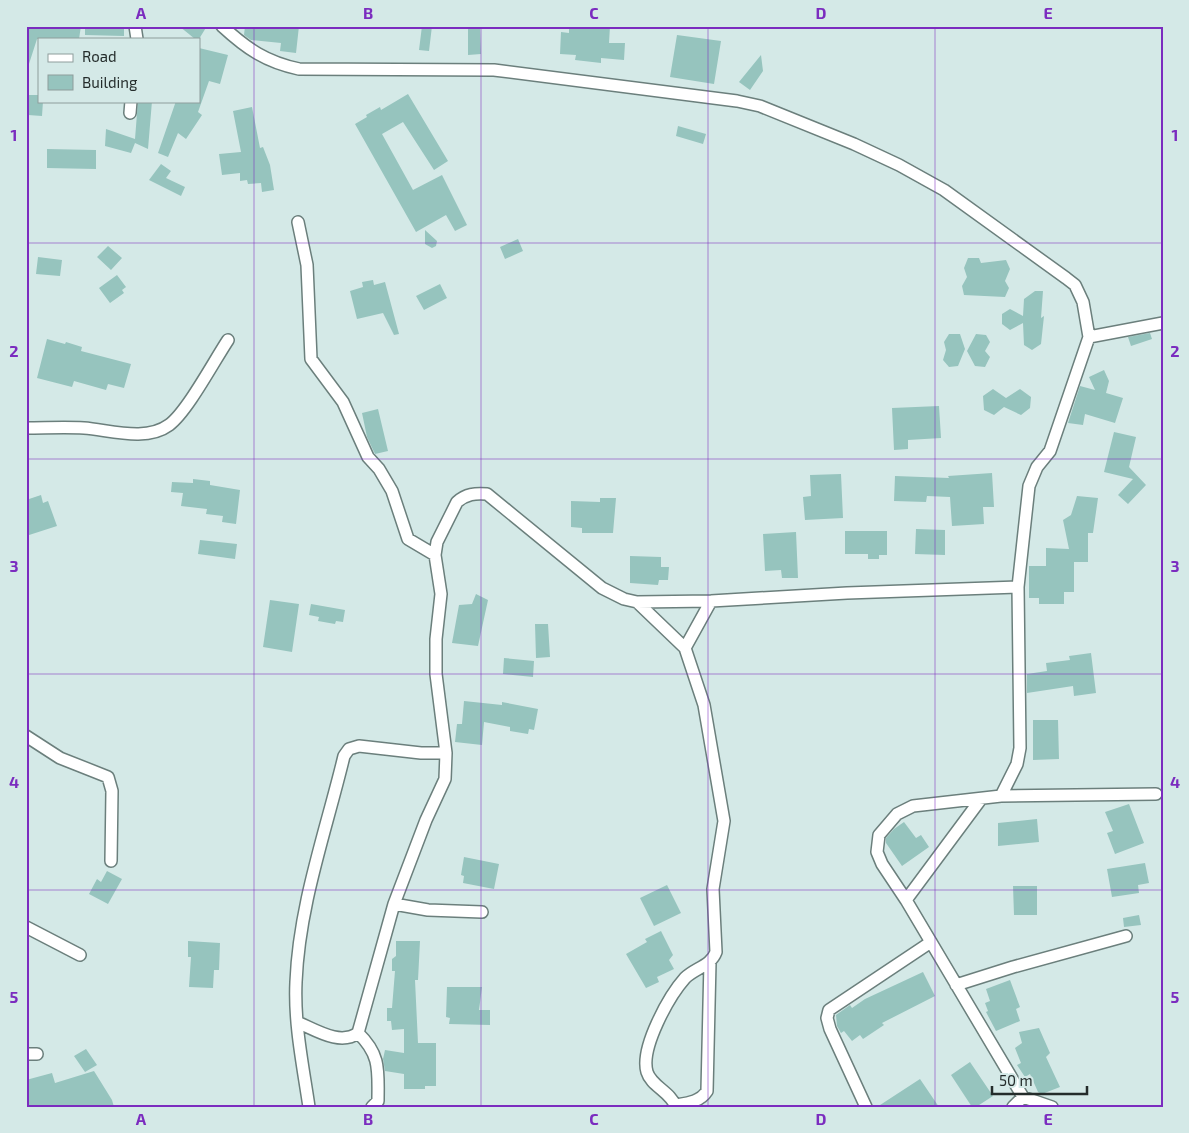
<svg xmlns="http://www.w3.org/2000/svg" width="1189" height="1133" viewBox="0 0 1189 1133" font-family="'Exo 2',sans-serif">
	<rect width="100%" height="100%" fill="#d4e9e7"/>
	<path fill="#96c4be" d="M26 26H81L79 39H37L28 67 26 66Z
		M85 26H124V36L85 35Z
		M179 26H207L199 39H195Z
		M245 26H299L296 53 280 51 281 43 251 40 244 35Z
		M422 26H432L429 51 419 50Z
		M468 26H480L481 54 468 55Z
		M569 26H610L609 43H625L624 60 601 58V63L575 60 576 55 560 54 561 32 569 33Z
		M677 35 721 41 714 84 670 77Z
		M199 48 228 55 220 84 209 81 198 112 202 115 186 139 178 133 168 157 158 153 176 101H199Z
		M761 55 763 71 750 90 739 82Z
		M408 94 448 161 434 170 403 122 382 134 413 190 442 175 467 225 455 231 446 215 416 232 355 124 367 117 366 115 380 107 381 110Z
		M29 95H39V101H43L42 116 28 115Z
		M138 101H152L148 149 135 143 131 153 105 146 106 129 135 139Z
		M252 107 260 148 263 147 270 165 274 190 262 192 261 183 248 184 247 180 240 181V173L222 175 219 154 241 152 233 111Z
		M678 126 706 134 703 144 676 136Z
		M47 149 96 150V169L47 168Z
		M161 164 171 171 166 178 185 187 181 196 149 180Z
		M425 230 437 241 436 246 432 248 425 244Z
		M518 239 523 251 505 259 500 247Z
		M108 246 122 258 111 270 97 257Z
		M38 257 62 260 60 276 36 274Z
		M968 258H979L981 263 1006 260 1010 269 1005 281 1009 288 1005 297 964 295 962 286 967 277 964 268Z
		M117 275 126 287 122 290 124 293 110 303 99 288Z
		M373 280 374 285 385 282 399 334 394 335 383 313 357 319 350 291 363 287 362 282Z
		M440 284 447 298 424 310 416 296Z
		M1035 291H1043L1041 318 1044 316 1041 344 1032 350 1024 345 1023 323 1010 330 1002 324V314L1010 309 1023 316 1024 299Z
		M1150 333 1152 339 1131 346 1128 337Z
		M949 334H960L965 349 958 366 949 367 943 360 946 350 944 342Z
		M976 334 986 335 990 342 985 351 990 357 985 367 975 366 967 351Z
		M47 339 65 344 66 342 82 347 81 351 131 364 124 388 108 384 106 390 74 381 72 387 37 378Z
		M1104 370 1109 381 1106 393 1123 398 1115 423 1085 414 1083 425 1068 423 1080 386 1095 390 1089 377Z
		M993 389 1006 398 1020 389 1031 397 1030 408 1021 415 1004 407 994 415 984 410 983 396Z
		M939 406 941 438 908 440V449L894 450 892 408Z
		M378 409 388 451 375 454 367 437 362 413Z
		M1114 432 1136 437 1129 467 1146 485 1128 504 1118 495 1133 479 1104 472Z
		M992 473 994 507H983L984 524 952 526 950 497 927 496 926 502 894 501 895 476 949 478 948 476Z
		M841 474 843 518 805 520 803 497 811 496 810 475Z
		M193 479 210 481V485L240 490 236 524 222 522 223 516 206 514 207 509 181 506 183 493 171 492 172 482 193 483Z
		M41 495 43 503 48 501 57 526 26 536V500Z
		M1077 496 1098 498 1093 533H1088V562H1074V592H1064V604H1039V598H1029V566H1046V548L1069 549 1063 520 1071 515Z
		M600 498H616L613 533H582V528L571 527V501L600 502Z
		M916 529 945 530V555L915 554Z
		M845 531H887V555H879V559H868V554H845Z
		M796 532 798 578H782L781 570 765 571 763 534Z
		M200 540 237 544 235 559 198 554Z
		M630 556 661 557V567H669L668 580H659L658 585 630 583Z
		M476 594 488 600 478 646 452 643 459 605 472 604Z
		M270 600 299 604 292 652 263 647Z
		M311 604 345 610 343 622 336 621 335 624 318 621 319 617 309 615Z
		M535 624H548L550 657 536 658Z
		M1091 653 1096 693 1074 696 1073 686 1027 693V674L1047 671 1046 663 1070 660 1069 656Z
		M504 658 534 661 533 677 503 674Z
		M464 701 502 705V702L538 709 534 730 529 729 528 734 510 731V727L484 722 482 745 455 742 457 724H462Z
		M1033 720H1058L1059 759 1033 760Z
		M1129 804 1144 843 1115 854 1107 833 1113 831 1105 812Z
		M1037 819 1039 842 998 846V823Z
		M904 822 916 838 921 835 929 847 902 866 886 843V838L894 829Z
		M464 857 499 864 494 889 463 883 464 876 461 875Z
		M1145 863 1149 883 1138 885 1139 893 1112 897 1107 869Z
		M107 871 122 879 108 904 89 894 97 879 101 882Z
		M667 885 681 913 654 926 640 898Z
		M1013 886H1037V915H1014Z
		M1139 915 1141 925 1124 927 1123 918Z
		M661 931 673 955 669 960 674 969 657 977 659 982 646 988 626 954 647 942 645 939Z
		M188 941 220 943 219 970H214L213 988 189 987 191 957H188Z
		M396 941H420L418 980H415L418 1043H436V1086H425V1089H404V1074L385 1071 383 1059 385 1050 404 1053V1029L392 1030 391 1021H387V1008H392L395 971H392V959L396 956Z
		M923 972 935 996 882 1023 884 1025 863 1039 860 1035 852 1041 844 1031 841 1033 837 1026 836 1015 850 1005 852 1008 865 999Z
		M1010 980 1020 1007 1016 1009 1020 1021 996 1031 986 1012 988 1011 985 1003 990 1001 986 989Z
		M447 987H482L479 1010H490V1025L449 1024 450 1018 446 1017Z
		M1039 1028 1050 1053 1046 1057 1060 1087 1042 1094 1038 1092 1030 1074 1025 1077 1017 1065 1021 1063 1015 1048 1022 1043 1019 1032Z
		M86 1049 97 1065 85 1072 74 1056Z
		M970 1062 993 1096 976 1107H972L951 1075Z
		M94 1071 112 1100 114 1107H26V1080L52 1073 55 1083Z
		M920 1079 939 1107H877Z"/>
	<g fill="none" stroke-linecap="round" stroke-linejoin="round">
		<g stroke="#6b7f7c" stroke-width="14">
			<path id="street" d="M135 26 137 39
				M222 26C247 49 266 62 299 69L494 70 737 101 760 106 854 144 899 165 944 190 1066 278 1075 285 1083 302 1089 337 1050 451 1037 467 1029 486 1018 587 847 593 711 601 637 602 624 599 602 588 487 494C475 493 466 494 457 502L437 542 435 555 441 594 436 639V674L446 753 445 779 426 820 394 904 358 1033C340 1046 316 1030 297 1022
				M130 113 131 101
				M298 222 307 265 311 359 343 402 368 457 379 469 392 491 408 539 435 555
				M1089 337 1163 323
				M26 428C45 428 65 427 84 428 110 430 146 442 169 425 187 412 214 361 228 340
				M637 602 685 648 704 705 724 821 713 889 716 952C711 966 695 968 685 978 669 996 640 1048 647 1072 651 1086 671 1092 676 1107
				M685 648 711 601
				M26 736 60 758 108 777 112 791 111 861
				M1001 796 1017 764 1020 748 1018 587
				M906 900 981 799
				M394 904 428 910 482 912
				M26 927 80 955
				M956 985 1013 967 1126 936
				M358 1033C381 1055 378 1071 378 1101L372 1107
				M26 1054H37
				M675 1105C688 1103 700 1102 707 1091L710 962
				M309 1107C303 1066 294 1024 296 982 299 905 326 831 344 756L349 749 359 746 421 753H446
				M866 1107 830 1029 827 1018 829 1010 931 942
				M1013 1107 1023 1097
				M1052 1107 1023 1097 906 900 882 864 877 852 879 835 897 814 913 806 1001 796 1156 794"/>
		</g>
		<use href="#street" stroke="#fff" stroke-width="11"/>
	</g>
	<path fill="none" stroke="#7b2cbf" stroke-width="1" stroke-opacity="0.55" d="M254 26V1107M481 26V1107M708 26V1107M935 26V1107M26 243H1163M26 459H1163M26 674H1163M26 890H1163"/>
	<rect width="1189" height="1133" fill="none" stroke="#d4e9e7" stroke-width="55"/>
	<rect x="38" y="38" width="162" height="65" fill="#d4e9e7" stroke="#8e9d9c"/>
	<rect x="48" y="54" width="25" height="8" fill="#ffffff" stroke="#8e9d9c"/>
	<text x="82" y="62" font-size="15" fill="#242c2b">Road</text>
	<rect x="48" y="75" width="25" height="15" fill="#96c4be" stroke="#8e9d9c"/>
	<text x="82" y="88" font-size="15" fill="#242c2b">Building</text>
	<path d="M992 1086v8h95v-8" fill="none" stroke="#242c2b" stroke-width="2.5"/>
	<text x="999" y="1086" font-size="15" fill="#242c2b" stroke="#d4e9e7" stroke-width="4" paint-order="stroke">50 m</text>
	<rect x="28" y="28" width="1134" height="1078" fill="none" stroke="#7b2cbf" stroke-width="2"/>
	<g font-size="16" text-anchor="middle" font-weight="bold" fill="#7b2cbf">
		<text x="141" y="19">A</text>
		<text x="368" y="19">B</text>
		<text x="594" y="19">C</text>
		<text x="821" y="19">D</text>
		<text x="1048" y="19">E</text>
		<text x="14" y="141">1</text>
		<text x="1175" y="141">1</text>
		<text x="14" y="357">2</text>
		<text x="1175" y="357">2</text>
		<text x="14" y="572">3</text>
		<text x="1175" y="572">3</text>
		<text x="14" y="788">4</text>
		<text x="1175" y="788">4</text>
		<text x="14" y="1003">5</text>
		<text x="1175" y="1003">5</text>
		<text x="141" y="1125">A</text>
		<text x="368" y="1125">B</text>
		<text x="594" y="1125">C</text>
		<text x="821" y="1125">D</text>
		<text x="1048" y="1125">E</text>
	</g>
</svg>
